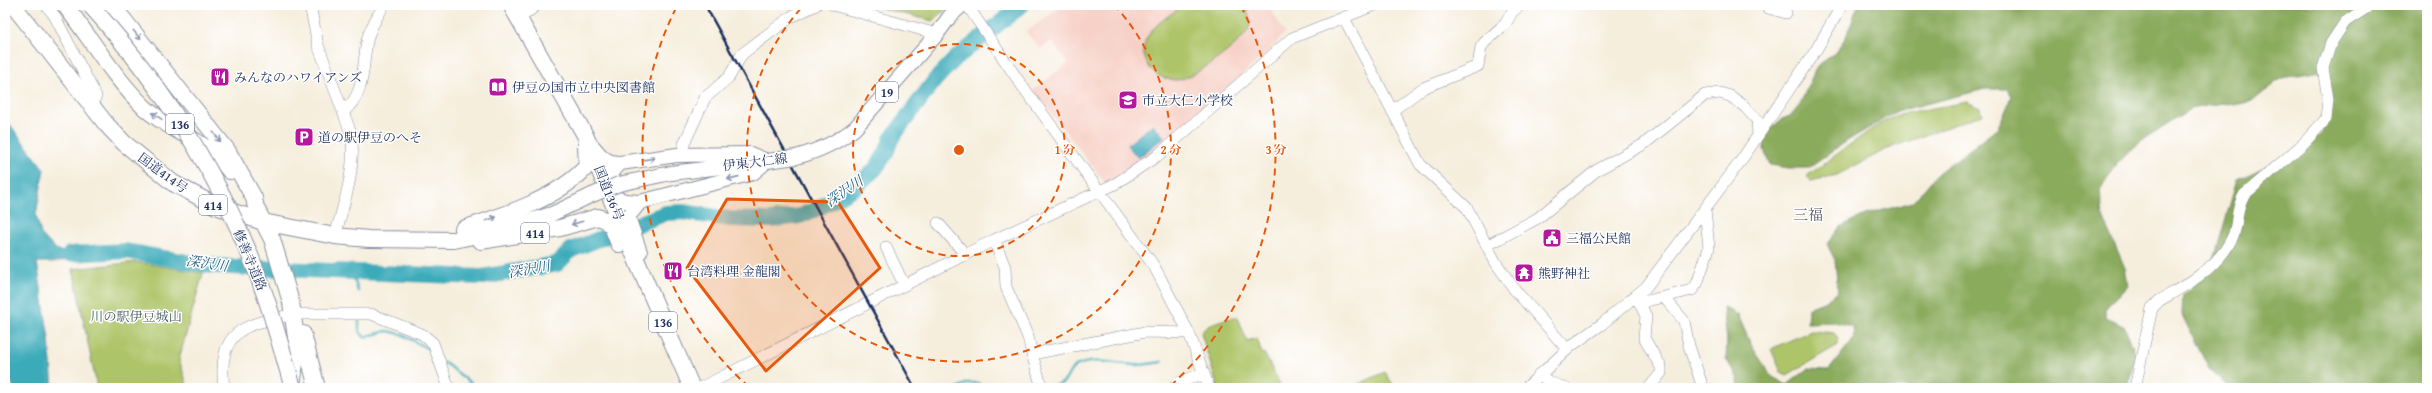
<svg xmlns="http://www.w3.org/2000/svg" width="2432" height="393" viewBox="0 0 2432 393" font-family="'Gentium Book Plus','Noto Serif JP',serif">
	<rect width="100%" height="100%" fill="#fff"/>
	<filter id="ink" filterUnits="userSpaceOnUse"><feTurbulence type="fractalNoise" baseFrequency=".025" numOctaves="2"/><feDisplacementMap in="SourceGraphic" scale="8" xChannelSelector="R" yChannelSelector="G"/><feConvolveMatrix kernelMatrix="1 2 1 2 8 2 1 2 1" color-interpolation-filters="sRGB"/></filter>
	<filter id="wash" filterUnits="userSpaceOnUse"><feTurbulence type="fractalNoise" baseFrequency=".012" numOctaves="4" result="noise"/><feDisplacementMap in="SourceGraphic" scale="16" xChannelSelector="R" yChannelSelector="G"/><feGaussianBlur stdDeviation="0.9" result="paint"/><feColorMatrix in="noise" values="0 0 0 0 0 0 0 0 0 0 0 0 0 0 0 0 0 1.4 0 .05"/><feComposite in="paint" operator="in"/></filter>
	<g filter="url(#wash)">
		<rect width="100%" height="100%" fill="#f6eedd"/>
		<path fill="#f7d1c7" d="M1063 5H1268L1285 33 1270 50 1162 147 1106 184 1033 90 1068 63 1051 41 1040 49 1026 32Z"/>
		<path fill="#aec468" stroke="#647a63" d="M868 5H942L946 9 933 21Z
			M1184 5H1245C1248 12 1252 21 1249 28 1243 43 1192 80 1176 80 1165 80 1157 76 1150 68 1129 39 1164 19 1184 5Z
			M1967 102 1981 108 1983 114 1887 149 1837 175 1810 181 1807 176 1877 125 1900 114Z
			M136 262 203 273 179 359 188 388H97L73 269Z
			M1238 317 1247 341 1257 338 1262 354 1264 353 1282 388H1218L1201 333C1207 323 1226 318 1238 317Z
			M1811 331 1834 333 1838 338V345L1787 375 1781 372 1771 349Z
			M1385 372 1395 388H1350Z"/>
		<path fill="#8aaa5c" stroke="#526c5d" d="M1858 5H2427V388H2230L2209 369 2182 315 2183 295 2212 266 2237 180 2305 148 2322 133 2332 98 2324 76 2316 71 2293 75 2276 82 2253 101 2234 105 2222 103 2190 109 2142 140 2117 163 2100 191 2103 217 2125 268 2128 285 2105 310V317L2125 327 2135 353 2128 388H1739L1738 379 1726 359 1727 340 1723 307 1738 315 1751 345 1771 376 1787 385 1808 369 1829 370 1854 338 1853 326 1834 322 1807 323 1808 308 1826 301 1838 291 1835 260 1827 244 1840 227 1865 215 1913 202 1938 173 1997 129 2012 97 2007 89H1985L1897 111 1847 141 1809 168H1789L1770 165 1764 150 1765 133 1782 119 1790 116 1800 104 1817 66 1834 54 1846 37Z"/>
		<path fill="#3baab9" stroke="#2b6c8c" d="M5 118 44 169 36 215 41 234 56 250 63 252 89 248 93 256 55 262H37L49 339 53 388H13L5 357Z
			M1153 124 1164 137 1138 158 1127 145Z"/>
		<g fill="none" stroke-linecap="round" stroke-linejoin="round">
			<path stroke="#3baab9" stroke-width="2.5" d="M351 270 358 291
				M359 319V330L364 337 387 331 401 334 432 351
				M444 362 477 388
				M1045 386C1050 385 1056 386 1060 384 1069 381 1068 369 1076 366 1093 357 1117 364 1134 365 1143 365 1153 363 1162 362
				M957 388 968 383H979"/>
			<path stroke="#3baab9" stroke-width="16" d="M70 254 126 251 204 265 230 267 482 277 557 264 571 250 666 213 682 212 730 219 770 220 800 216 819 208 855 187 875 169 886 153 891 139 935 80 955 59 1022 5"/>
		</g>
	</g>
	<g filter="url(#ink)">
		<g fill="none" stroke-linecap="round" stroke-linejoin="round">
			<g stroke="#888e9e" stroke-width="12">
				<path id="minor" d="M46 5 54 15 96 96 92 106
					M310 5 318 45 351 133C357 167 344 203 335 236
					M833 5 937 34
					M967 5 1018 80 1154 266 1189 333 1209 388
					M1768 8 1786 13
					M1344 18 1420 164 1467 208 1496 263 1515 290 1567 349
					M519 19 537 5
					M1392 111 1423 88 1478 66 1481 47 1485 42 1506 23 1512 12 1520 5
					M343 112C366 94 362 67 367 41 369 29 378 16 384 5
					M683 155 684 144 705 98 729 77 742 54 791 17 816 5
					M938 223 965 254
					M994 240 1005 267 1006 287 1028 337 1032 354 1145 332 1189 333
					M1488 245 1538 218 1597 170 1644 144 1705 95 1720 93 1730 96 1744 106 1757 120 1758 135
					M886 247 904 285
					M1664 297 1692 290 1697 284 1709 248 1705 209
					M1635 298 1646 301 1664 297 1684 321 1689 346 1703 388
					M1638 300 1646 316 1644 338 1661 367V373L1649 388
					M297 314H371L422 334 433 343 449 388
					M1032 354 1042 388
					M1539 374 1549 382 1565 388
					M224 388C217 331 243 324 292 315
					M700 388 994 240 1115 184 1157 156 1292 38 1375 5
					M1173 388 1178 383 1204 373
					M1526 388 1571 346 1602 324 1646 287 1740 162 1816 50 1842 5
					M2135 388 2152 308 2159 301C2187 284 2219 268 2233 236 2239 222 2235 210 2244 195L2304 143 2326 119 2328 99 2323 68 2331 43 2345 22 2371 5"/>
			</g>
			<g stroke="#888e9e" stroke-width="16">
				<path id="major" d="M591 144C600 155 605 163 620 163
					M796 157C818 151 837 143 855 128L937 34 950 16 962 5
					M605 181 620 163 677 155 750 154 767 161
					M619 184 671 173 763 162
					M612 197 625 201 640 202
					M495 231 552 214 592 195
					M640 252 628 217 640 202 753 173 767 161"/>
			</g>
			<g stroke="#888e9e" stroke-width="18">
				<path id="highway" d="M13 5 106 124 124 143 173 183 216 206 263 222 335 236 369 239 454 240 495 231
					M65 5C91 39 114 78 145 108 172 132 208 141 230 171
					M112 5 227 150 254 198 256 208 272 239 291 302 297 345 292 388
					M511 5 585 135 638 264 692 388
					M463 229C503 216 559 198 587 166L586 145
					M481 241 560 228 598 217 606 220 612 226 619 244
					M303 334 317 388"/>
			</g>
			<use href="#minor" stroke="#fff" stroke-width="11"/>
			<use href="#major" stroke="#fff" stroke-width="14"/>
			<use href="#highway" stroke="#fff" stroke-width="16"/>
			<path stroke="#1b2f5e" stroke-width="2.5" d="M705 5 915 388"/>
			<g stroke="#888e9e" stroke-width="16" stroke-linecap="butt">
				<path id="major-bridge" d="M767 161 796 157
					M592 195 619 184"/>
			</g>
			<g stroke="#888e9e" stroke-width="18" stroke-linecap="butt">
				<path id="highway-bridge" d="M90 5C167 90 232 194 268 304 277 332 285 360 293 388"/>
			</g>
			<use href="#major-bridge" stroke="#fff" stroke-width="14"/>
			<use href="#highway-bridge" stroke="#fff" stroke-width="16"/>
		</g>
		<defs><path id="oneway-shaft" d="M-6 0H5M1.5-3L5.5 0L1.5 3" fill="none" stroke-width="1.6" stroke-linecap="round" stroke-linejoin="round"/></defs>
		<g stroke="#8d97ae">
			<use href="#oneway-shaft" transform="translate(137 35) rotate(52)"/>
			<use href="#oneway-shaft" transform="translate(157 116) rotate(-145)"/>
			<use href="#oneway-shaft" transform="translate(217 137) rotate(53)"/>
			<use href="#oneway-shaft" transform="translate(649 159) rotate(-8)"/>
			<use href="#oneway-shaft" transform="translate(733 178) rotate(167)"/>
			<use href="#oneway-shaft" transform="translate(491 219) rotate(-20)"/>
			<use href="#oneway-shaft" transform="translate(577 223) rotate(164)"/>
		</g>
	</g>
	<path fill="#e8590c" fill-opacity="0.2" stroke="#e8590c" stroke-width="3" stroke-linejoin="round" d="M727 199 838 202 880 268 766 371 687 268Z"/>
	<g fill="none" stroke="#e8590c" stroke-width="2" stroke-dasharray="7 5">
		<circle cx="959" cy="150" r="106"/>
		<path d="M1114 5A212 212 0 1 1 804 5"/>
		<path d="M749 387A317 317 0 0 1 677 6M1241 6A317 317 0 0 1 1169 387"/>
	</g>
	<defs>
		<g id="restaurant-square" transform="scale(1)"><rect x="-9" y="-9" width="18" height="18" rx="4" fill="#b5179e" stroke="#fff"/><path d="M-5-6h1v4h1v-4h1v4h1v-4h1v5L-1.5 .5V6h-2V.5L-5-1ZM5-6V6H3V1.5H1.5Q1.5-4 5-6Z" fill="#fff"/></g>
		<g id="library-square" transform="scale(1)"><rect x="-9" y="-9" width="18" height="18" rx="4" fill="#b5179e" stroke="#fff"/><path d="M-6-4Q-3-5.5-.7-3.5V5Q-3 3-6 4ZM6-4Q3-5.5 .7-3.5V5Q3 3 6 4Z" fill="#fff"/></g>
		<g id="school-square" transform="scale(1)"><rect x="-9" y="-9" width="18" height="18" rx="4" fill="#b5179e" stroke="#fff"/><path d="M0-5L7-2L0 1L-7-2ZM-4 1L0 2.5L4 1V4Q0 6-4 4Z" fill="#fff"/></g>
		<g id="parking-square" transform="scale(1)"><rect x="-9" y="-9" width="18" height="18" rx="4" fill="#b5179e" stroke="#fff"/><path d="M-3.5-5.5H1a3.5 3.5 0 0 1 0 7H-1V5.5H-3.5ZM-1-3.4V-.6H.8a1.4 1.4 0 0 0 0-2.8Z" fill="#fff"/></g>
		<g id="civic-square" transform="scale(1)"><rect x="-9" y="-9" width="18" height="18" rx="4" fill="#b5179e" stroke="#fff"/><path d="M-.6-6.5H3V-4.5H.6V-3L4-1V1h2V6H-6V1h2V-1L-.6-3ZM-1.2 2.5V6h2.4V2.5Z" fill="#fff"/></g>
		<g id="temple-square" transform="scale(1)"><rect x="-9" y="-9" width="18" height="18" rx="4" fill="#b5179e" stroke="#fff"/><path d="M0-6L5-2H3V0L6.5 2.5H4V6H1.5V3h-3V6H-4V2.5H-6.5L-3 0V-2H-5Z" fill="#fff"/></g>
	</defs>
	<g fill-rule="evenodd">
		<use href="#restaurant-square" x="220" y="77"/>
		<use href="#library-square" x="498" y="87"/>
		<use href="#school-square" x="1128" y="100"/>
		<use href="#parking-square" x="304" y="137"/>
		<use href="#civic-square" x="1552" y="238"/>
		<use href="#restaurant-square" x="673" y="271"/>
		<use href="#temple-square" x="1524" y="273"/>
	</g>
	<g text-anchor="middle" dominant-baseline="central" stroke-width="3" stroke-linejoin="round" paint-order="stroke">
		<g fill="#fff" stroke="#5f6d8e" stroke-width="1">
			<rect x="876" y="82" width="22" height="20" rx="3"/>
			<rect x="166" y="114" width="28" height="20" rx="3"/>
			<rect x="199" y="195" width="28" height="20" rx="3"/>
			<rect x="521" y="223" width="28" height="20" rx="3"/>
			<rect x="649" y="312" width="28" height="20" rx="3"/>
		</g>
		<g font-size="12" font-weight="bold" fill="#1b2f5e">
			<text x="887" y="92">19</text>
			<text x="180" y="124">136</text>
			<text x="213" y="205">414</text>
			<text x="535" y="233">414</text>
			<text x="663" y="322">136</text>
		</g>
		<g font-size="13" fill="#1b2f5e" stroke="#fff" text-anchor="start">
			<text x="234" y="77">みんなのハワイアンズ</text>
			<text x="512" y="87">伊豆の国市立中央図書館</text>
			<text x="1142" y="100">市立大仁小学校</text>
			<text x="318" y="137">道の駅伊豆のへそ</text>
			<text x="1566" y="238">三福公民館</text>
			<text x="687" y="271">台湾料理 金龍閣</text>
			<text x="1538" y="273">熊野神社</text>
		</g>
		<g font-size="13" fill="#1b2f5e" stroke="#fff">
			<text transform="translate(755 162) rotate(-7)">伊東大仁線</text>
			<text transform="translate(163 173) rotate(36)">国道414号</text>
			<text transform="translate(609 193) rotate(68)">国道136号</text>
			<text transform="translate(250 260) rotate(67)">修善寺道路</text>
		</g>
		<g font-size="13" fill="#475c61" stroke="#fff">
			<text x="136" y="316">川の駅伊豆城山</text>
		</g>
		<g font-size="14" font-style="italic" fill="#286082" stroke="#fff">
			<text transform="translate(844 191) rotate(-34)">深沢川</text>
			<text transform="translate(207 263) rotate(8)">深沢川</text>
			<text transform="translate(529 269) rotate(-10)">深沢川</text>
		</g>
		<g font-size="15" fill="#585763" stroke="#fff">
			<text x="1808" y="214">三福</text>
		</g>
	</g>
	<circle cx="959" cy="150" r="6" fill="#e8590c" stroke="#fff" stroke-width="2"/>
	<g font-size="12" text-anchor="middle" font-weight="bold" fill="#e8590c" stroke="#fff" stroke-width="3" stroke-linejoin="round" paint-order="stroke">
		<text x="1065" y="154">1 分</text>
		<text x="1171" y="154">2 分</text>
		<text x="1276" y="154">3 分</text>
	</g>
	<rect width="2432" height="393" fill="none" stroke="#fff" stroke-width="20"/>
</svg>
